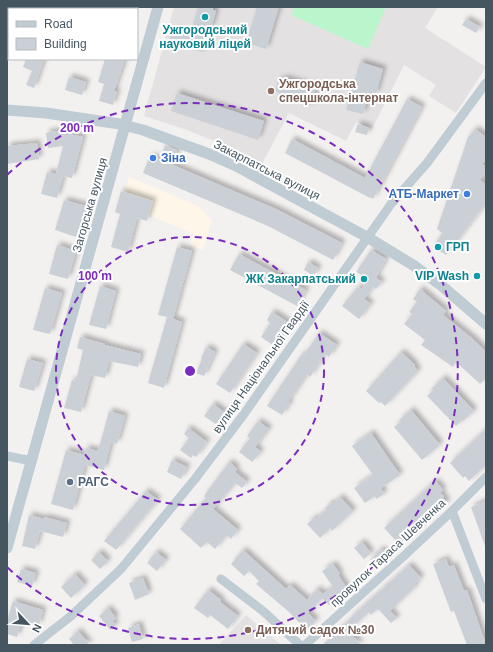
<svg xmlns="http://www.w3.org/2000/svg" width="493" height="652" viewBox="0 0 493 652" font-family="Arial,sans-serif">
	<defs>
		<filter id="shadow"><feDropShadow dx="3.5" dy="-3.5" stdDeviation="2" flood-color="#0004"/></filter>
	</defs>
	<rect width="100%" height="100%" fill="#f3f0f0"/>
	<path fill="#fef6e8" d="M129 177 198 206 212 221 203 250 190 246 193 234 121 203Z"/>
	<path fill="#e4e1e2" d="M174 7H438L425 28 486 67 456 113 429 96 436 85 404 65 372 129 356 122 346 141 289 113 262 164 219 143 187 130 144 116Z
		M246 615 281 645H219Z"/>
	<path fill="#baf5cb" d="M294 7H386L368 49 291 15Z"/>
	<path fill="#cbd0d6" filter="url(#shadow)" d="M198 7H213V10L216 11 211 28H208L204 52 169 46 171 32 190 35Z
		M257 7H279L266 49 246 43Z
		M466 19 480 27 476 33 462 25Z
		M26 59H44L34 88 26 85 32 71 23 67Z
		M105 59H125L114 91H117L113 105 99 101 104 84 98 82Z
		M360 62 383 69 376 94 369 92 363 114 346 110Z
		M69 77 86 82 82 95 65 90Z
		M284 78 316 88 310 106 278 96 279 93 275 91 279 79 283 81Z
		M177 93 264 121 258 140 171 111Z
		M407 99 422 107 373 199 370 197V198L285 153 292 139 365 178Z
		M358 124 369 128 367 135 355 132Z
		M475 129 486 137V160L482 164 486 167V172L480 180 486 185V203L446 255 433 247 442 233 437 229 468 137Z
		M55 131 83 137 72 178 63 176 57 198 41 194 47 172 56 174 63 146 48 148 46 133Z
		M37 143 39 159 7 164V146Z
		M165 145 177 150 173 165 276 209 342 243 333 260 268 226 143 173 150 156 160 160Z
		M121 191 153 201 147 221 137 218 128 252 111 247 120 214 115 212Z
		M64 200 86 206 76 237 55 230Z
		M57 245 76 251 68 279 49 274Z
		M177 247 192 251 173 319 182 322 164 388 148 383 167 317 158 315Z
		M371 250 386 259 376 278 382 282 376 289 373 287 364 299 371 304 359 319 342 306 358 287 362 289 367 278 356 272Z
		M239 254 306 290 297 306 230 270Z
		M308 262 318 268 314 276 304 270Z
		M100 286 116 291 106 329 89 325Z
		M45 288 62 293 50 334 33 330Z
		M420 289 446 311 443 315 473 339 486 352V378L480 384 456 362 453 367 421 345 425 340 404 324 412 314 409 312 417 302 413 299Z
		M272 312 289 323 274 346 261 337 270 323 267 320Z
		M319 333 337 345 329 357 325 354 310 377 307 374 288 402 290 403 282 415 267 406 302 354 304 355Z
		M80 337 105 344V345L141 354 138 367 109 361 105 378 91 375 81 412 64 408 72 380 76 381 83 350 77 348Z
		M243 344 257 353 230 393 216 384Z
		M206 347 215 352 204 376 196 373 202 359 201 358Z
		M401 352 415 365 414 366 418 371 385 406 381 402 379 403 366 391Z
		M27 359 43 363 34 391 19 387Z
		M443 378 474 411 463 421 462 420 456 426 427 396 433 390 432 388Z
		M213 404 225 413 217 425 204 416Z
		M411 410 440 445 422 460 394 427 401 421 399 420Z
		M109 411 125 416 117 444 111 442 104 470 85 465 73 510 51 504 66 450 84 455 86 448 98 451Z
		M258 421 269 429 255 447 261 452 252 462 239 452 250 438 247 436Z
		M188 428 207 442 196 457 193 455 191 458 180 450 189 438 184 434Z
		M486 429V465L469 481 465 476 463 478 450 463Z
		M371 433 400 475 381 488 384 494 376 499 375 496 365 503 354 488 373 475 352 446Z
		M172 460 187 467 181 479 167 472Z
		M229 462 237 469 235 472 247 482 242 488 235 483 213 509 238 530 231 539 227 535 215 549 207 542 201 548 180 529 206 498 204 496Z
		M435 481 443 490 440 493 444 496 443 498 447 502 402 544 398 540 396 541 384 528Z
		M146 491 158 500 116 550 104 541Z
		M340 497 353 511 332 531 330 528 320 538 307 524 314 518 316 519 326 510 325 508 331 503 333 504Z
		M486 501V546H485L471 507Z
		M29 515 44 519V517L67 523 63 537 40 531 35 549 22 546Z
		M362 542 371 553 364 559 354 548Z
		M381 549 388 555 376 566 370 560Z
		M243 550 286 589 290 585 307 600 317 589 323 594 333 587 322 571 333 564 340 574 338 575 349 591 329 605 322 598 308 613 316 621 306 630 289 612 256 584 259 581 249 571 244 576 231 564Z
		M99 552 108 561 100 569 91 560Z
		M156 552 166 560 157 571 147 563Z
		M446 559 449 567 454 565 464 591 467 590 486 645H467L454 611 451 612 433 564Z
		M409 565 421 578 414 585 416 586 390 611 397 618 391 623 378 609 371 615 369 612 348 631 361 645H322L350 620 349 619Z
		M21 569 36 573 32 586 17 582Z
		M75 574 85 585 71 598 61 587Z
		M143 578 149 594 135 600 129 583Z
		M208 590 221 600 220 602 238 616 228 629 210 615 208 618 194 608Z
		M13 601 43 610 39 625 22 620 17 637 7 634V620Z
		M108 608 116 618 112 621 116 625 110 630 99 616Z
		M139 624 143 639 132 642 128 628Z
		M78 631 90 645H74L69 639Z"/>
	<g fill="none" stroke-linecap="round" stroke-linejoin="round">
		<path stroke="#bfccd3" stroke-width="9" d="M7 456 32 461
			M452 511 486 599
			M221 579 263 611 300 645
			M34 645 71 616 121 569 195 479 244 414 391 204 427 163 486 83
			M305 645 405 555 452 511 486 477"/>
		<path stroke="#bfccd3" stroke-width="11" d="M7 110 46 113 120 124 143 130 209 154 236 166 367 237 413 265 442 286 486 324
			M7 548 158 7"/>
	</g>
	<g fill="none" stroke="#7b2cbf" stroke-width="2" stroke-dasharray="7 5">
		<circle cx="190" cy="371" r="134"/>
		<path d="M7 175A268 268 0 1 1 7 567"/>
	</g>
	<g fill="#0f9aa8" stroke="#fff" stroke-width="1.5">
		<circle cx="205" cy="17" r="4"/>
		<circle cx="438" cy="247" r="4"/>
		<circle cx="477" cy="276" r="4"/>
		<circle cx="364" cy="279" r="4"/>
	</g>
	<g fill="#8d6e63" stroke="#fff" stroke-width="1.5">
		<circle cx="271" cy="91" r="4"/>
		<circle cx="248" cy="630" r="4"/>
	</g>
	<g fill="#3f7fe0" stroke="#fff" stroke-width="1.5">
		<circle cx="153" cy="158" r="4"/>
		<circle cx="467" cy="194" r="4"/>
	</g>
	<circle fill="#5c6f8a" stroke="#fff" stroke-width="1.5" cx="70" cy="482" r="4"/>
	<g text-anchor="middle" dominant-baseline="central" stroke-width="4" stroke-linejoin="round" paint-order="stroke">
		<g font-size="12" font-weight="bold" fill="#0d838f" stroke="#fff" text-anchor="end">
			<text x="205" y="30" text-anchor="middle">Ужгородський<tspan x="205" dy="14">науковий ліцей</tspan></text>
			<text x="446" y="247" text-anchor="start">ГРП</text>
			<text x="469" y="276">VIP Wash</text>
			<text x="356" y="279">ЖК Закарпатський</text>
		</g>
		<g font-size="12" font-weight="bold" fill="#785e54" stroke="#fff" text-anchor="start">
			<text x="279" y="84">Ужгородська<tspan x="279" dy="14">спецшкола-інтернат</tspan></text>
			<text x="256" y="630">Дитячий садок №30</text>
		</g>
		<g font-size="12" font-weight="bold" fill="#366cbe" stroke="#fff" text-anchor="start">
			<text x="161" y="158">Зіна</text>
			<text x="459" y="194" text-anchor="end">АТБ-Маркет</text>
		</g>
		<g font-size="12" fill="#455660" stroke="#fff">
			<text transform="translate(267 170) rotate(27)">Закарпатська вулиця</text>
			<text transform="translate(90 205) rotate(-74)">Загорська вулиця</text>
			<text transform="translate(261 367) rotate(-55)">вулиця Національної Гвардії</text>
			<text transform="translate(388 553) rotate(-43)">провулок Тараса Шевченка</text>
		</g>
		<g font-size="12" font-weight="bold" fill="#4e5e75" stroke="#fff" text-anchor="start">
			<text x="78" y="482">РАГС</text>
		</g>
	</g>
	<circle cx="190" cy="371" r="6" fill="#7b2cbf" stroke="#fff" stroke-width="2"/>
	<g font-size="12" text-anchor="middle" font-weight="bold" fill="#7b2cbf" stroke="#fff" stroke-width="4" stroke-linejoin="round" paint-order="stroke">
		<text x="77" y="132">200 m</text>
		<text x="95" y="280">100 m</text>
	</g>
	<rect width="493" height="652" fill="none" stroke="#455660" stroke-width="16"/>
	<rect x="8" y="8" width="130" height="52" fill="#ffffff" stroke="#b5bbbf"/>
	<rect x="16" y="21" width="20" height="6" fill="#bfccd3" stroke="#b5bbbf"/>
	<text x="44" y="28" font-size="12" fill="#455660">Road</text>
	<rect x="16" y="38" width="20" height="12" fill="#cbd0d6" stroke="#b5bbbf"/>
	<text x="44" y="48" font-size="12" fill="#455660">Building</text>
	<g transform="translate(28 624) rotate(116)" stroke="#ffffff" stroke-width="3" paint-order="stroke">
	<path d="M0-3L7 15L0 10L-7 15Z" fill="#455660"/>
	<text y="-6" font-size="11" font-weight="bold" text-anchor="middle" fill="#455660">N</text>
	</g>
</svg>
